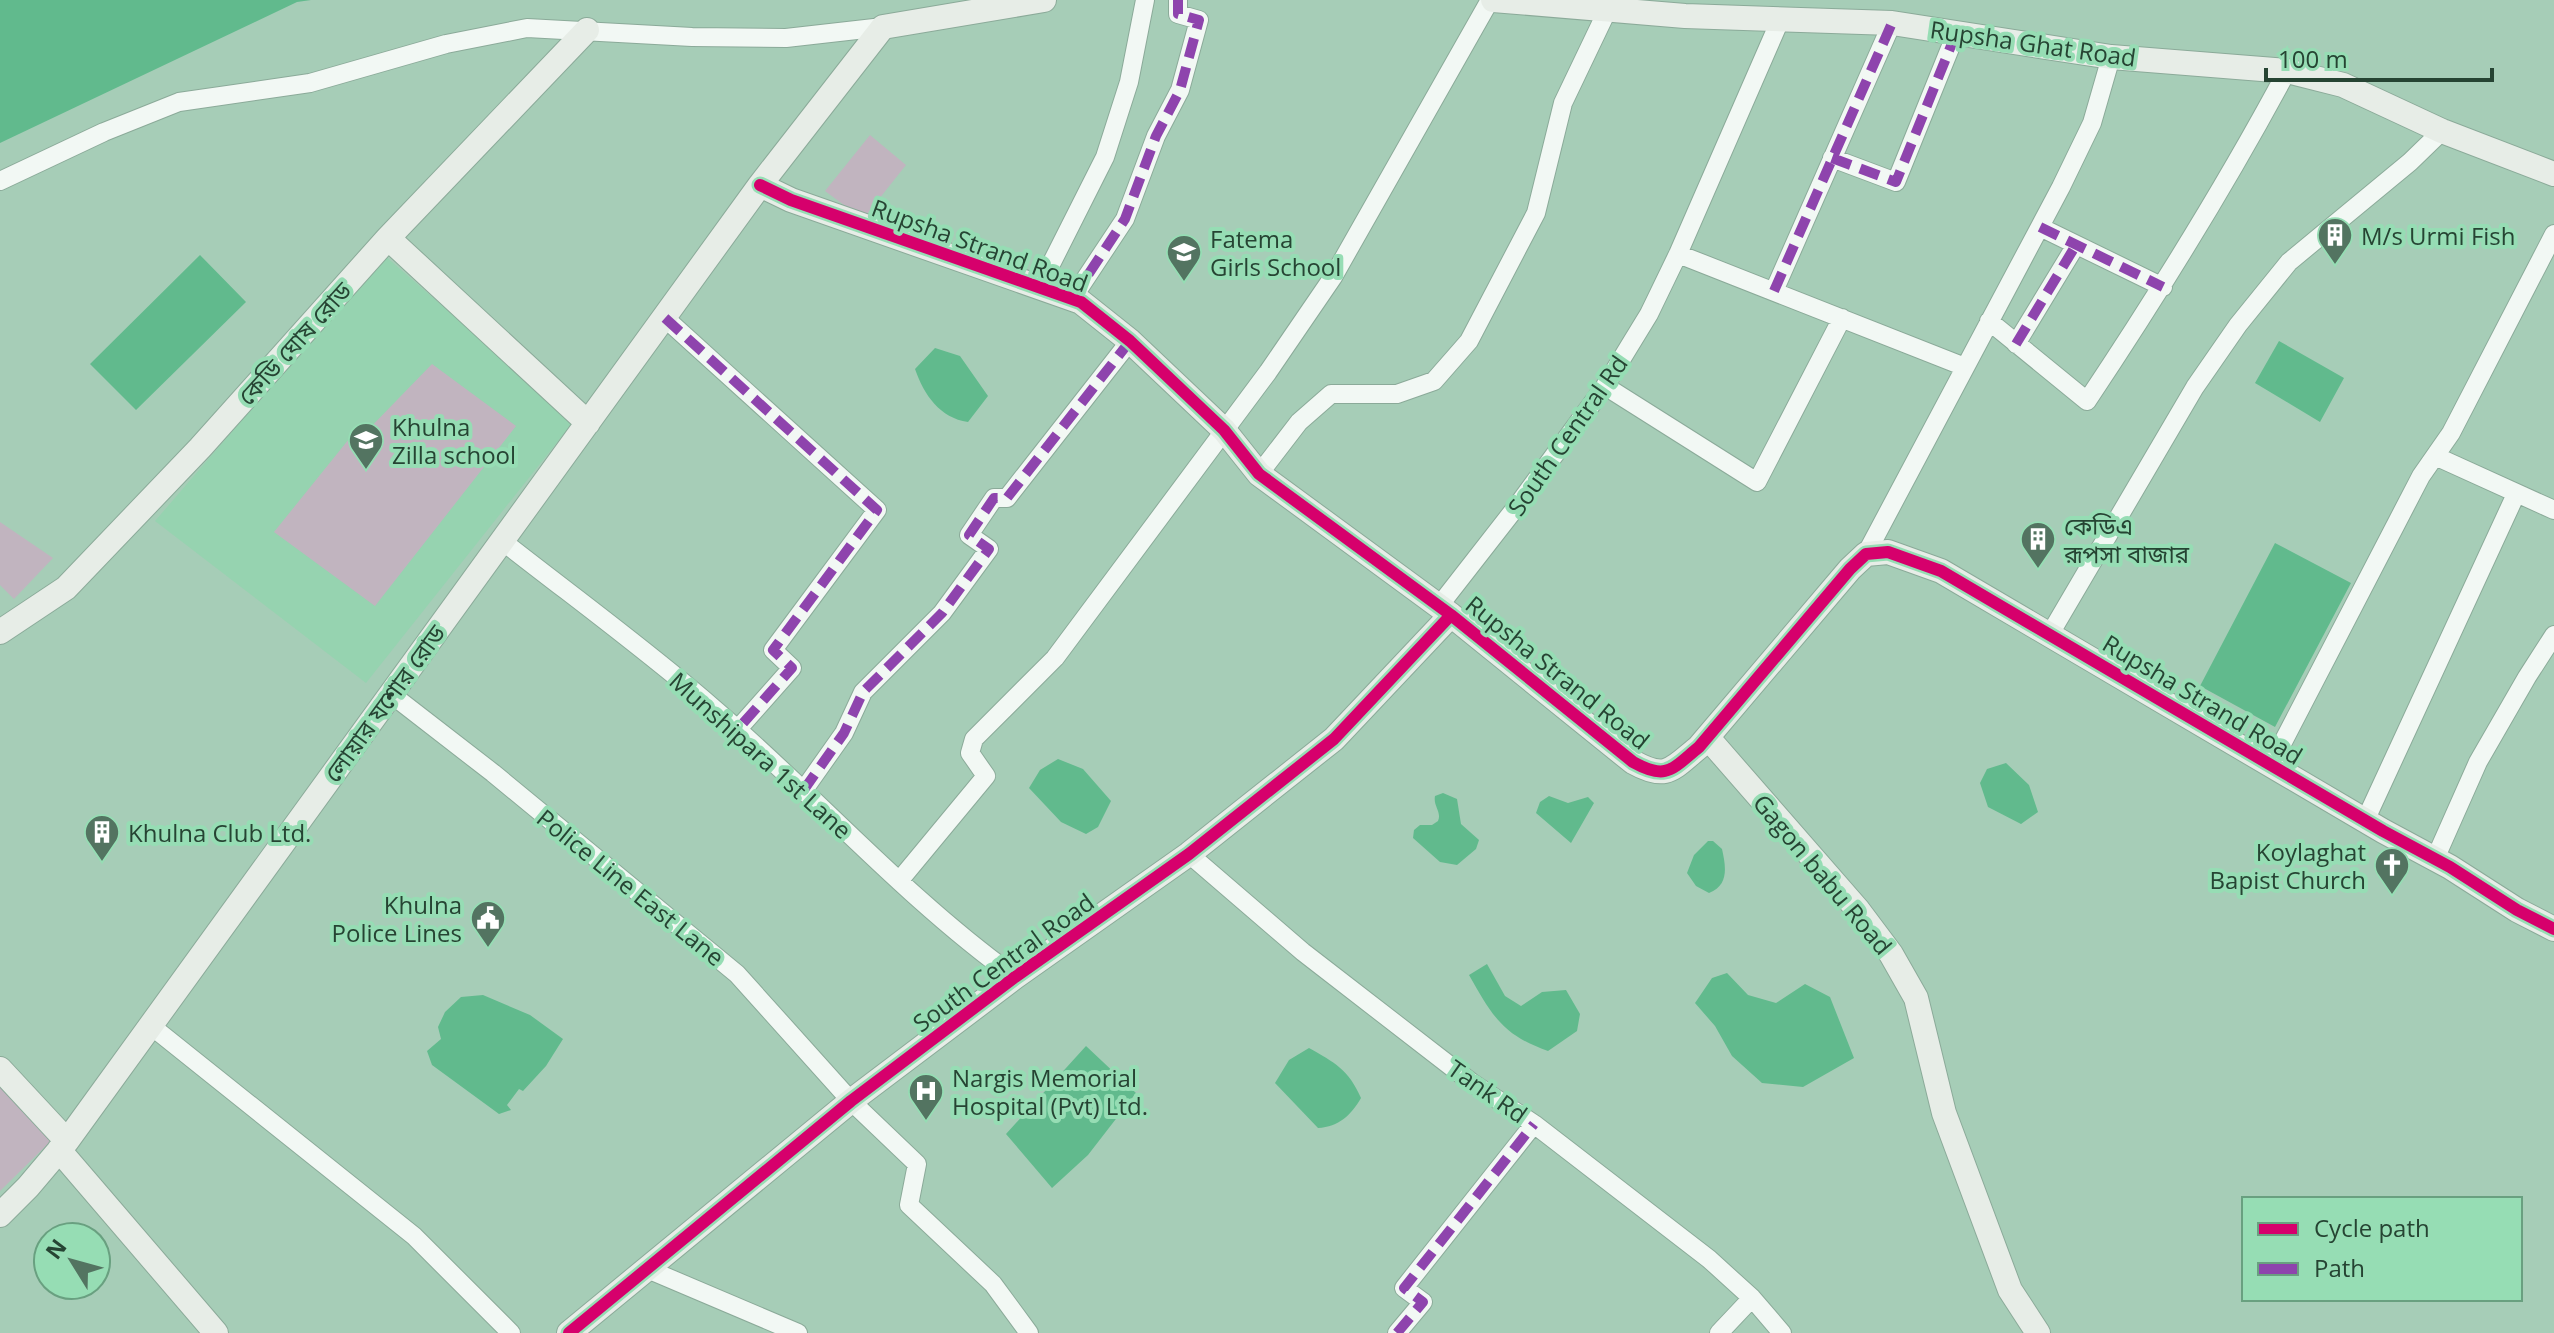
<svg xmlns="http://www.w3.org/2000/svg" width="2554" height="1333" viewBox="0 0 2554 1333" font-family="'Open Sans','Noto Sans Bengali',sans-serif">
	<rect width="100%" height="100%" fill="#a6cdb7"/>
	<path fill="#96d3b0" d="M384 255 574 421 366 683 155 521Z"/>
	<path fill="#c1b4bf" d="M870 135 906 165 863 219 825 191Z
		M432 364 516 426 375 606 274 532 349 439 363 435Z
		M0 522 53 558 14 599 0 585Z
		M0 1078 51 1141 0 1191Z"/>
	<path fill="#61ba8d" d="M0 0H311L297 2 0 143Z
		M200 255 246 302 136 410 90 364Z
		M2279 341 2344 378 2320 422 2255 383Z
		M935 348 960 356 988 396 968 422C940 418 924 395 915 369Z
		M2275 543 2351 583 2275 727 2200 686Z
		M1058 759 1083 769 1111 801 1098 827 1086 834 1061 822 1029 788 1040 770Z
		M2006 763 2029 785 2038 812 2021 824 1988 807 1980 783 1987 769Z
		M1443 793 1457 799 1461 824 1479 840 1476 849 1457 865 1440 862 1413 838 1414 830 1420 825H1432L1438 821C1442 812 1433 806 1435 796Z
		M1549 796 1568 803 1588 797 1594 803 1571 843 1536 813 1540 802Z
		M1708 841H1713L1722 849C1726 867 1729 885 1709 893L1696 886 1687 873 1694 855Z
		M1487 964 1505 996 1521 1006 1542 992 1566 990 1580 1014 1577 1031 1548 1051C1502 1035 1492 1015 1469 975Z
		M1727 973 1748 995 1776 1003 1805 984 1830 997 1854 1058 1803 1087 1762 1083 1732 1056 1715 1026 1695 1003 1712 978Z
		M483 995 530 1015 563 1039 546 1066 523 1091 519 1089 507 1105 511 1110 499 1114 432 1065 427 1051 441 1039 438 1027 445 1012 461 997Z
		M1086 1046 1136 1093 1088 1155 1052 1188 1006 1134Z
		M1309 1048C1334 1062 1349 1070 1361 1098 1351 1115 1339 1127 1318 1128L1275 1083 1289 1060Z"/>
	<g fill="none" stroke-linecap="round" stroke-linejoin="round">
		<g stroke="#8baa99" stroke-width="20">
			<path id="street" d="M1832 158 1896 182 1957 31
				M0 181 104 132 179 102 310 83 446 44 527 28 692 37 786 38 883 27
				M2040 227 2163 287
				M1678 254 1965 367
				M1039 288 1105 157 1129 82 1145 0
				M1774 291 1892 23
				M1072 299 1125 219 1156 136 1180 90 1199 20 1178 14V0
				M665 318 877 510 773 650 792 668 737 730
				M1989 321 2087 401C2159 293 2226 185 2287 71
				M2016 344 2076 245
				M1605 386 1757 482 1842 318
				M2435 456 2554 510
				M1259 474 1299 422 1331 394H1397L1434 381 1469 341 1536 213 1563 103 1607 11
				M501 540C571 595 644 648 711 706 814 794 904 897 1015 977
				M1866 554 2061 187 2092 123 2111 57
				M1439 606 1517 506 1605 386 1649 314 1678 254 1781 18
				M2050 634 2195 387 2238 325 2289 262 2410 162 2442 131
				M391 694 493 773 737 974 851 1101 917 1164 909 1205 993 1284 1029 1333
				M2271 765 2421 476 2451 433 2554 234
				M803 791 844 733 863 692 942 613 989 549 969 535 994 498H1007L1130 341
				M2365 821 2516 494
				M1189 854 1303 952 1471 1082 1534 1124 1709 1259 1752 1298 1782 1333
				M2435 859 2478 762 2527 677 2554 635
				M899 881 986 776 970 753 974 739 1055 658 1268 372 1333 277 1490 0
				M150 1025 414 1236 511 1333
				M645 1268 798 1333
				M1397 1333 1423 1302 1404 1288 1534 1124
				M1719 1333 1752 1298"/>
		</g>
		<g stroke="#8baa99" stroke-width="26">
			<path id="secondary" d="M1493 0 1685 16 1892 23 2111 57 2287 71 2343 85 2442 131 2554 174
				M760 185 791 200 1081 302 1130 341 1224 430 1259 474 1451 615 1633 762C1667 781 1672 769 1699 747L1850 569 1866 554 1888 552 1941 571 2383 831 2450 867 2517 910 2554 929
				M388 238 587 30
				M0 632 66 588 200 448 388 238 588 423
				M1708 738 1858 910 1891 954 1916 998 1944 1113 2010 1290 2038 1333
				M0 1069 67 1141
				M59 1150 216 1333
				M0 1215 28 1187 67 1141 760 185 883 27 1044 0
				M569 1333 851 1101 1015 977 1189 854 1334 739 1451 615"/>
		</g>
		<use href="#street" stroke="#f2f8f4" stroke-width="18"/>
		<use href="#secondary" stroke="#e7ede7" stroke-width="24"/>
		<path stroke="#8e44ad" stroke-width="10" stroke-dasharray="20 10" stroke-linecap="butt" d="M1832 158 1896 182 1957 31
			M2040 227 2163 287
			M1774 291 1892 23
			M1072 299 1125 219 1156 136 1180 90 1199 20 1178 14V0
			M665 318 877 510 773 650 792 668 737 730
			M2016 344 2076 245
			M803 791 844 733 863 692 942 613 989 549 969 535 994 498H1007L1130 341
			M1397 1333 1423 1302 1404 1288 1534 1124"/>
		<g stroke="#96ddb4" stroke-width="17">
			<path id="cycleway" d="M760 185 791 200 1081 302 1130 341 1224 430 1259 474 1451 615 1633 762C1667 781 1672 769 1699 747L1850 569 1866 554 1888 552 1941 571 2383 831 2450 867 2517 910 2554 929
				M569 1333 851 1101 1015 977 1189 854 1334 739 1451 615"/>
		</g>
		<use href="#cycleway" stroke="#d6006c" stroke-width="12"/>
	</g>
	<defs>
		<g id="building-pin" transform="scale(1.8)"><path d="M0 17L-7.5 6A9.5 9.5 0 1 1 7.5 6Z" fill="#537461" stroke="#96ddb4"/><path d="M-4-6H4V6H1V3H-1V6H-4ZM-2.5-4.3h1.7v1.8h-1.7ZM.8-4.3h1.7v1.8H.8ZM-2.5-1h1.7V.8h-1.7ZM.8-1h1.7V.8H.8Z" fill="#fff"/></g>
		<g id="school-pin" transform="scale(1.8)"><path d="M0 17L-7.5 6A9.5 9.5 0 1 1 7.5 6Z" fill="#537461" stroke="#96ddb4"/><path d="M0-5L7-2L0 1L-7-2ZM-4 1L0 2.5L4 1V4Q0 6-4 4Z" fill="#fff"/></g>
		<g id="church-pin" transform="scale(1.8)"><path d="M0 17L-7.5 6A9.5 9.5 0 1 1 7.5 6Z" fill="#537461" stroke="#96ddb4"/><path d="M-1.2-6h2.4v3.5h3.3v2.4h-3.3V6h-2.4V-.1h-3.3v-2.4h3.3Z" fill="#fff"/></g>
		<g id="civic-pin" transform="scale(1.8)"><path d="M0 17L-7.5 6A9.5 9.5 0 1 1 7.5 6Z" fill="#537461" stroke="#96ddb4"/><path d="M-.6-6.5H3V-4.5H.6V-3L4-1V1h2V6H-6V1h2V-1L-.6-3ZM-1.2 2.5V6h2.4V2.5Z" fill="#fff"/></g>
		<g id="hospital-pin" transform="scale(1.8)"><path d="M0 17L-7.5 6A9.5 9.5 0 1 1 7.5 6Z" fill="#537461" stroke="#96ddb4"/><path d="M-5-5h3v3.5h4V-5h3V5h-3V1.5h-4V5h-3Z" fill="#fff"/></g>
	</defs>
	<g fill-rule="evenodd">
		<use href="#building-pin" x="2335" y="235"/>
		<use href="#school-pin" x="1184" y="252"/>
		<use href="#school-pin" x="366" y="440"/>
		<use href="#building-pin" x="2038" y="539"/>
		<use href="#building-pin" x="102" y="832"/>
		<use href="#church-pin" x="2392" y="865"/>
		<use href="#civic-pin" x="488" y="918"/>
		<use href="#hospital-pin" x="926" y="1091"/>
	</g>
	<g text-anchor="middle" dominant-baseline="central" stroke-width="8" stroke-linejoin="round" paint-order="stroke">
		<g font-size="24" fill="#264433" stroke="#96ddb4">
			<text transform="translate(2033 43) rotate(8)">Rupsha Ghat Road</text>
			<text transform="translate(980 245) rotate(20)">Rupsha Strand Road</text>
			<text transform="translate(294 343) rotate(-48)">কেডি ঘোষ রোড</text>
			<text transform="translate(1567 435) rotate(-55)">South Central Rd</text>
			<text transform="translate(1558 672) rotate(39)">Rupsha Strand Road</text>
			<text transform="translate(2203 699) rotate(31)">Rupsha Strand Road</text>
			<text transform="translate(384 703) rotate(-54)">লোয়ার যশোর রোড</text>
			<text transform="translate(761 755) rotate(42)">Munshipara 1st Lane</text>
			<text transform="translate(1823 874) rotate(50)">Gagon babu Road</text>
			<text transform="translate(631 887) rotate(39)">Police Line East Lane</text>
			<text transform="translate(1003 962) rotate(-36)">South Central Road</text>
			<text transform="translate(1488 1091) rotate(35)">Tank Rd</text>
		</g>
		<g font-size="24" fill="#264433" stroke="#96ddb4" text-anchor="start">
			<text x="2361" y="235">M/s Urmi Fish</text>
			<text x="1210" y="238">Fatema<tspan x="1210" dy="28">Girls School</tspan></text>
			<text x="392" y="426">Khulna<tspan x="392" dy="28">Zilla school</tspan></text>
			<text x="2064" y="525">কেডিএ<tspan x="2064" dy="28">রূপসা বাজার</tspan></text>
			<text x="128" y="832">Khulna Club Ltd.</text>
			<text x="2366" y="851" text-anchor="end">Koylaghat<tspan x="2366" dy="28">Bapist Church</tspan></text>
			<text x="462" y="904" text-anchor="end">Khulna<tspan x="462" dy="28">Police Lines</tspan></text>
			<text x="952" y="1077">Nargis Memorial<tspan x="952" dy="28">Hospital (Pvt) Ltd.</tspan></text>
		</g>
	</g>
	<rect x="2242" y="1197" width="280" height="104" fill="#96ddb4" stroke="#69a080" stroke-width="2"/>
	<rect x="2258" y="1223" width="40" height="12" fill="#d6006c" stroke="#69a080" stroke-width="2"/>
	<text x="2314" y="1237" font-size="24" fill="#264433">Cycle path</text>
	<rect x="2258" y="1263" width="40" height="12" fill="#8e44ad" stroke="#69a080" stroke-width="2"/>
	<text x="2314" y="1277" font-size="24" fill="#264433">Path</text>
	<g transform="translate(72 1261) rotate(307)"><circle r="38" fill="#96ddb4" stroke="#69a080" stroke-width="2"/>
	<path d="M0-6L14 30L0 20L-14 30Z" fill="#537461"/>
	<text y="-12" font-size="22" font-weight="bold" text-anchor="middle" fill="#264433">N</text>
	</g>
	<path d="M2266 68v12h226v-12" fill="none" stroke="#264433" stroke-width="4"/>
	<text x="2278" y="68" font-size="24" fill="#264433" stroke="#96ddb4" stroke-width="6" paint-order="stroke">100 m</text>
</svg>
